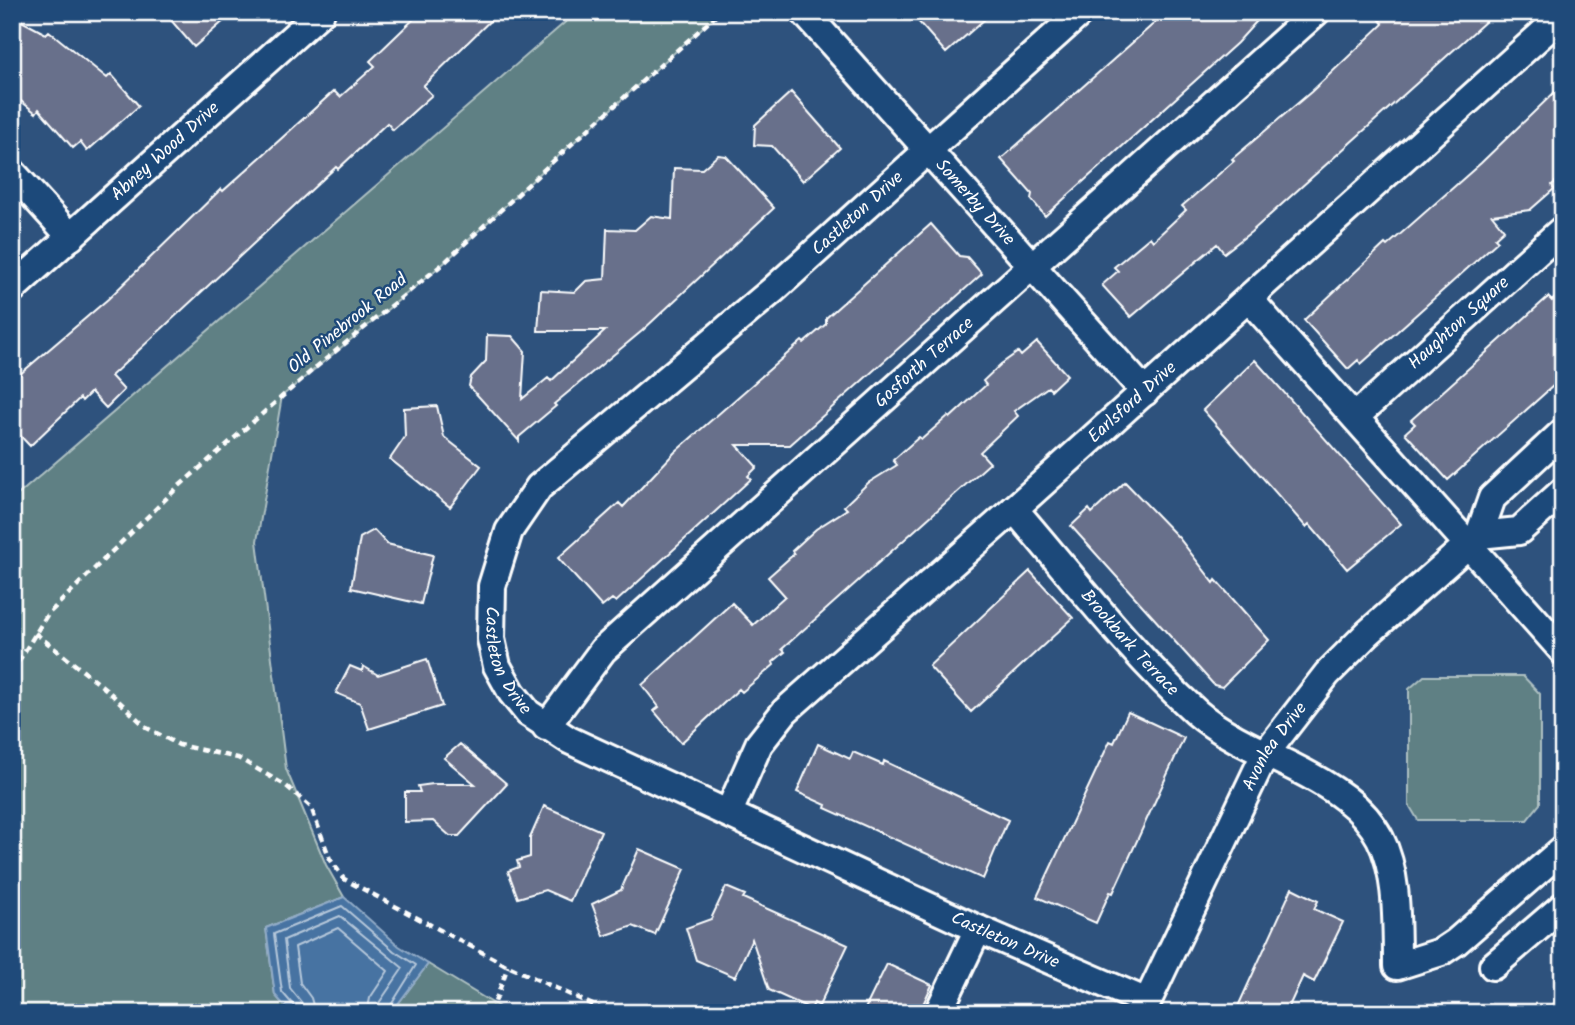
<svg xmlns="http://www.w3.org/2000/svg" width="1575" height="1025" viewBox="0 0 1575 1025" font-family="Kalam,sans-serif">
	<rect width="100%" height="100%" fill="#2e527d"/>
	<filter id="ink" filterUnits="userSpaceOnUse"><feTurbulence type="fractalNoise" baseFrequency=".0143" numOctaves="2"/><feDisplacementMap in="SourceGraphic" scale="14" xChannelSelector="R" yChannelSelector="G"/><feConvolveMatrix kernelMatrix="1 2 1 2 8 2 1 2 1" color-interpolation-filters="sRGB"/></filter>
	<g filter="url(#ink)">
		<path fill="#5e8084" stroke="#aec0c2" stroke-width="2" d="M577 12H720L564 151 444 263 282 396 257 541 286 769 326 865 344 897 266 928 275 995 291 1013H12V500Z
			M1424 676H1523L1540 694V804L1527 820H1418L1409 805V689Z
			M428 964 509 1013H391Z"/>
		<path fill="#4773a2" stroke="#91abc7" stroke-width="2" d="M344 897 399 946 428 964 391 1013H291L275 995 266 928Z"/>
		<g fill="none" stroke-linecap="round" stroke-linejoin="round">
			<path stroke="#b5c7da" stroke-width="2" d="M295 1013 294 1006 282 992 274 934 342 906 394 951 416 965 386 1013
				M304 1013 302 1003 290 988 284 940 340 916 403 968 379 1003 377 1013
				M315 1013 311 998 300 983 295 947 338 928 388 971 370 998 367 1013"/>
		</g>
		<path fill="#68708b" stroke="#fff" stroke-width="2" d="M164 12H234L194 47Z
			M421 12H499L423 86 432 95 393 130 387 123 338 169 336 167 111 376 124 390 106 408 91 392 82 401 80 398 30 446 12 427V381L108 299 221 189 223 191 334 91 340 97 375 66 370 61Z
			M910 12H993L946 53Z
			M1167 12H1265L1237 43 1045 216 1031 199 1032 194 1001 159Z
			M1374 12H1496L1251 232 1224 253 1217 244 1131 317 1102 285 1118 271 1114 267 1150 237 1153 241 1186 210 1182 206 1234 161 1232 159 1311 92 1383 24Z
			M12 16 46 34 49 31 107 78 111 74 139 106 87 151 80 142 73 148 39 109 36 113 12 94Z
			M1563 84V175L1552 185 1554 189 1530 210 1492 215 1504 230 1495 238 1498 241 1361 364 1358 360 1348 369 1304 320 1385 244 1387 246 1481 163Z
			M791 92 840 148 803 181 772 146 754 145 755 125Z
			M718 155 726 156 774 208 642 331 554 404 556 406 519 437V441L469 386 471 377 486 361 487 335 512 336 525 351 522 399 548 378 551 381 605 331H538L541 290 575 292 586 281 605 279 607 229 635 230 651 216 672 219 674 168 702 169Z
			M931 224 959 256 967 257 982 274 790 445H737L757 467 748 476 751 479 616 602 612 599 602 607 558 558 619 503 623 507 675 452 802 341 804 343 826 324V318Z
			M1563 290V377L1448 480 1405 433 1415 424 1411 420 1548 297 1552 301Z
			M1037 342 1067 375 1051 390 1048 387 1014 411 1018 416 980 452 990 463 782 649 785 652 773 662 774 665 742 692 739 689 681 743 654 711 659 707 642 685 732 603 753 625 785 596 768 577 794 554 792 551 816 529 847 509 844 506 868 483 897 465 893 460 919 437 922 439 948 416 950 418 986 385 983 381 1001 364 1018 352 1021 356Z
			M1255 360 1401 524 1347 569 1309 524 1306 527 1203 410Z
			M437 406 444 437 481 466 450 507 390 459 405 437 404 408Z
			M1125 482 1179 538 1214 583 1216 580 1269 640 1222 687 1214 685 1071 526 1089 509 1092 513Z
			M374 530 387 544 433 555 421 604 351 588 360 538Z
			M1030 571 1073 618 971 712 929 666Z
			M427 659 442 706 369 729 360 703 336 693 350 666 362 671 363 666 378 675Z
			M1128 712 1184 738 1113 893 1110 892 1096 923 1037 897 1110 741 1114 743Z
			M460 744 507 784 459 836H450L433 821 405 822V792H420L418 786 433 784H475L444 758Z
			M818 744 850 759 853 752 883 765 884 761 1008 820 983 879 825 808 826 805 797 792Z
			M544 806 601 831 570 901 545 890 518 898 508 871 519 867 517 861 530 857V838Z
			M639 849 685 869 655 935 633 926 604 936 592 904 621 890Z
			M726 887 745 895 743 898 848 945 819 1006 814 1003 811 1009 769 990 752 939 735 977 696 960 686 928 711 919Z
			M1292 888 1318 901 1314 909 1343 922 1314 982 1303 976 1286 1013H1235Z
			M887 964 932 985 919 1013H863Z"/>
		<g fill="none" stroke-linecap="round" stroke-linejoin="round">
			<g stroke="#fff" stroke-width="32">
				<g id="minor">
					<path id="s1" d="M804 12 1145 392"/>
					<path id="s2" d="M1081 12 773 290 539 487 509 531 492 586 491 639 497 666 512 693 528 713 569 740 978 929 1147 1002"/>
					<path d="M12 172 71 237"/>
					<path id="s3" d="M12 289 321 12"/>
					<path d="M1249 299 1563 651"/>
					<path id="s4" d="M1355 417 1563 229"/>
					<path id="s5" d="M1014 509C1073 577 1129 652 1196 712 1219 732 1251 747 1279 760 1391 813 1397 847 1397 966L1441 952 1456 942 1563 849"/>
					<path d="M1479 535 1519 531 1563 491"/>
					<path id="s6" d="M546 727 603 650 1316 12"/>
					<path id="s7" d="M729 812 759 744 785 711 1014 509 1563 15"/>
					<path d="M1493 966 1563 906"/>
					<path d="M938 1013 978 929"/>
					<path id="s8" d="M1142 1013 1265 754 1327 674 1368 633 1479 535 1492 498 1563 432"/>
				</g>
			</g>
			<path stroke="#fff" stroke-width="4.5" stroke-dasharray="7 5" stroke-linecap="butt" d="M35 633 107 690 147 728 179 745 238 758 285 785 311 807 330 859 344 879 508 966 610 1013
				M12 672 47 615 178 487 315 368 444 263 564 151 720 12
				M1363 1009 1381 1010
				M491 1013 508 966"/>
			<use href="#minor" stroke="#1f4a7a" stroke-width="26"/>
		</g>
	</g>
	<g text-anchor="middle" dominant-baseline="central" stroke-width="5" stroke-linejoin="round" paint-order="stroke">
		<g font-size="18" fill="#fff" stroke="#1f4a7a">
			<text stroke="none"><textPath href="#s3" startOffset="206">Abney Wood Drive</textPath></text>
			<text stroke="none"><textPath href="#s1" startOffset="256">Somerby Drive</textPath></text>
			<text transform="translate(858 214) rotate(-42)">Castleton Drive</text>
			<text stroke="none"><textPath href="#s4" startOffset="140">Haughton Square</textPath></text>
			<text transform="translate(348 324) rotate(-39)">Old Pinebrook Road</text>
			<text stroke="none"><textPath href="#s6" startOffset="527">Gosforth Terrace</textPath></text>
			<text stroke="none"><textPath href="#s7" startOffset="581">Earlsford Drive</textPath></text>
			<text stroke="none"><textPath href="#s5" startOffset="177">Brookbark Terrace</textPath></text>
			<text stroke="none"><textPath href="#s2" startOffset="910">Castleton Drive</textPath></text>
			<text stroke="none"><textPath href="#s8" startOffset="298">Avonlea Drive</textPath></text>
			<text stroke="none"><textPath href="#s2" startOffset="1498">Castleton Drive</textPath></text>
		</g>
	</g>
	<rect width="1575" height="1025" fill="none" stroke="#1f4a7a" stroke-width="42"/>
	<rect x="21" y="21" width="1533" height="983" fill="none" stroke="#fff" stroke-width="2.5" filter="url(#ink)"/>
</svg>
